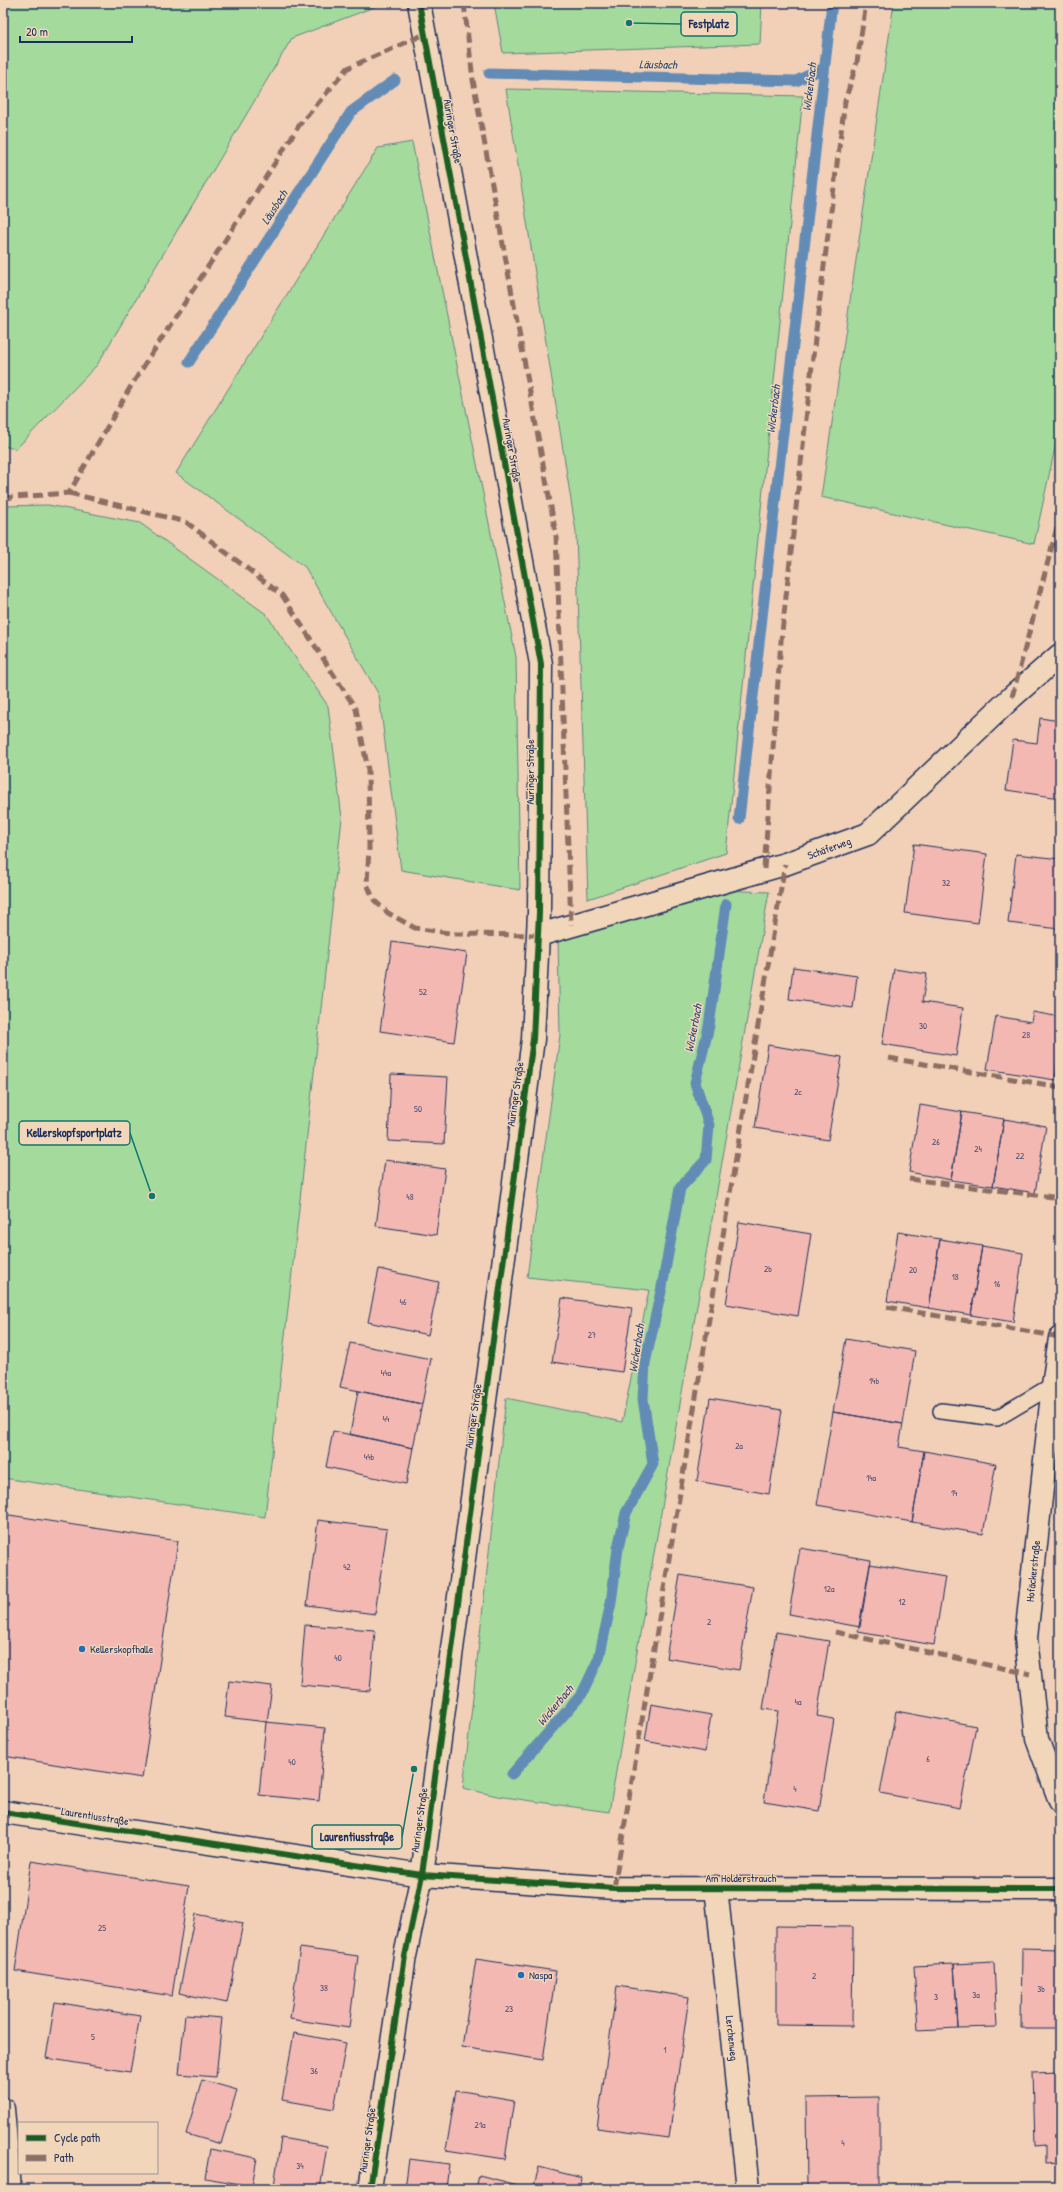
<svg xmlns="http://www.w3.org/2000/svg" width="1063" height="2192" viewBox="0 0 1063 2192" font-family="'Patrick Hand',sans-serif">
	<rect width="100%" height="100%" fill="#f2d0b8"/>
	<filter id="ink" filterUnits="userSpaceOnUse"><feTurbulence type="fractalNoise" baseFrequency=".025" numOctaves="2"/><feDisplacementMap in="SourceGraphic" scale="8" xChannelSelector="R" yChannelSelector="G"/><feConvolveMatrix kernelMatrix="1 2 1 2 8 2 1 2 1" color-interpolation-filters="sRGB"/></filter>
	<g filter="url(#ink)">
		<path fill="#a5da9d" stroke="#60847e" d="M3 3H385L292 38 97 365 16 449 3 446Z
			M494 3H762L760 44 503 53Z
			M894 3H1060V425L1034 544 821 497Z
			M506 89 803 96 726 853 588 899 576 532Z
			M412 142 516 657 520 890 401 870 379 695 305 567 176 473 378 148Z
			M48 505 140 523 266 614 328 706 342 818 265 1517 3 1478V506Z
			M721 890 769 892 609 1812 497 1796 463 1788 506 1398 622 1422 649 1290 527 1277 560 1035 558 940Z"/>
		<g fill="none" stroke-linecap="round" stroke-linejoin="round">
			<path stroke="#628cb6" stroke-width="11" d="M489 73 796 81 824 68
				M189 362 351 112 395 80
				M739 819 832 3
				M512 1774 582 1694 599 1658 611 1603 618 1548 626 1513 653 1464 643 1399 645 1363 662 1287 680 1188 706 1160 709 1125 695 1083 709 1026 726 904"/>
		</g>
		<path fill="#f3b8b2" stroke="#1b2f5e" d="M1040 718 1060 721V798L1006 790 1013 740 1037 743Z
			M914 844 987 854 978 923 905 913Z
			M1016 854 1060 859V929L1008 923Z
			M392 942 467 953 454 1042 380 1031Z
			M793 967 857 976 853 1008 789 999Z
			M894 969 927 974 922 1002 963 1008 956 1056 882 1044Z
			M1033 1012 1060 1017V1048L1055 1080 987 1069 996 1016 1031 1022Z
			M768 1045 842 1057 828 1140 755 1128Z
			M391 1074 448 1077 444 1144 388 1141Z
			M920 1105 962 1112 951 1180 909 1172Z
			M962 1112 1004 1119 993 1186 951 1180Z
			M1004 1119 1046 1126 1035 1193 993 1186Z
			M385 1160 445 1169 436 1235 376 1226Z
			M739 1222 811 1234 798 1316 726 1304Z
			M898 1232 940 1239 929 1308 887 1301Z
			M940 1239 982 1246 971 1315 929 1308Z
			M982 1246 1023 1253 1013 1322 971 1315Z
			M379 1269 439 1282 428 1335 368 1322Z
			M562 1298 632 1308 622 1372 552 1362Z
			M846 1339 915 1351 903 1424 833 1412Z
			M350 1343 431 1359 422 1404 340 1387Z
			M358 1391 422 1404 413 1448 350 1434Z
			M710 1398 782 1410 769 1494 697 1481Z
			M833 1412 903 1424 899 1447 924 1451 912 1522 817 1505Z
			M333 1431 413 1448 406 1484 326 1467Z
			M924 1451 996 1464 983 1534 912 1522Z
			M3 1514 178 1541 142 1778 3 1756Z
			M318 1520 387 1529 375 1614 307 1605Z
			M800 1548 871 1560 860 1627 789 1614Z
			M870 1564 945 1577 934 1645 858 1632Z
			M680 1575 753 1587 739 1670 666 1658Z
			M305 1625 375 1630 370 1691 300 1685Z
			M776 1632 829 1641 817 1716 834 1719 819 1811 764 1802 778 1711 763 1709Z
			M229 1681 272 1686 267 1722 225 1717Z
			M651 1704 711 1715 705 1752 645 1741Z
			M896 1711 976 1726 960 1808 880 1793Z
			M266 1722 325 1728 319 1801 259 1795Z
			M31 1861 189 1886 172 1996 15 1971Z
			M195 1914 243 1923 227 2003 179 1993Z
			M776 1926 853 1927 852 2026 776 2025Z
			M300 1948 358 1956 349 2028 290 2019Z
			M1022 1948 1060 1949V2029H1021Z
			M476 1959 556 1971 543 2060 462 2047Z
			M994 1962 997 2027 958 2028 954 1964Z
			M954 1964 958 2028 918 2030 914 1966Z
			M617 1986 689 1997 669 2138 597 2128Z
			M55 2002 140 2016 130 2072 46 2058Z
			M185 2015 222 2018 216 2077 179 2074Z
			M294 2033 346 2043 334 2109 282 2100Z
			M1060 2071V2162L1045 2163V2145L1035 2146 1033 2072Z
			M202 2080 237 2090 221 2144 186 2134Z
			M456 2090 514 2100 505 2159 446 2150Z
			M879 2097V2189H807L806 2098Z
			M281 2138 327 2146 320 2189H292L274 2186Z
			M210 2149 257 2158 252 2186 205 2178Z
			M409 2159 449 2164 446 2189H405Z
			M539 2167 582 2178 580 2189H476L479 2175 533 2189Z"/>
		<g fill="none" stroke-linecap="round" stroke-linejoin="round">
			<g stroke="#1b2f5e" stroke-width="18">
				<path id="service" d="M941 1411 997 1418 1053 1385"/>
			</g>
			<g stroke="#1b2f5e" stroke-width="25">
				<g id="minor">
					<path id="s1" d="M539 935 785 864 868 834 1012 697 1060 655"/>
					<path d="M1060 1338 1053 1385 1026 1638 1037 1739 1060 1801"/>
					<path d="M3 1812 422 1875 614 1888 1060 1889"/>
					<path id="s2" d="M716 1887 748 2189"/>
					<path d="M3 2109 10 2189"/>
				</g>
			</g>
			<g stroke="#1b2f5e" stroke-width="25">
				<path id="tertiary" d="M370 2189 405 1956 422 1875 533 1039 539 913 541 664 419 3"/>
			</g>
			<use href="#service" stroke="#f2d6b9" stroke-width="15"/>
			<use href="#minor" stroke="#f2d6b9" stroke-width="22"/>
			<use href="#tertiary" stroke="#f2d6b9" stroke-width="22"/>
			<path stroke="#8d6e63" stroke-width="5" stroke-dasharray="10 5" stroke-linecap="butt" d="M464 3 473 80 556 535 571 925
				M69 493 186 522 282 595 356 709 368 770 369 848 367 884 374 900 388 913 415 928 455 934 539 935
				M3 498 69 493 131 386 300 124 348 68 425 34
				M1012 697 1060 516
				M764 869 781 641 817 321 845 101 857 62 866 3
				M889 1058 1060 1087
				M909 1179 1060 1198
				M887 1307 1060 1337
				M835 1632 1030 1674
				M614 1888 785 864"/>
			<g stroke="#f2d6b9" stroke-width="8">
				<path id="cycleway" d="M3 1812 422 1875 614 1888 1060 1889
					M370 2189 405 1956 422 1875 533 1039 539 913 541 664 419 3"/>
			</g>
			<use href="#cycleway" stroke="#1b5e20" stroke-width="6"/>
		</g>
	</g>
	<g fill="#1f6fb2" stroke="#f2d6b9" stroke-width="1.5">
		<circle cx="82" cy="1649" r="4"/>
		<circle cx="521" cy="1975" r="4"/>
	</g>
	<g text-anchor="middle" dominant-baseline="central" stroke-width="3" stroke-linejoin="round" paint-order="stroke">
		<g font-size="9" fill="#515173">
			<text x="946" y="883">32</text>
			<text x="423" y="992">52</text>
			<text x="923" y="1026">30</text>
			<text x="1026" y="1035">28</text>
			<text x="798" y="1092">2c</text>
			<text x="418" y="1109">50</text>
			<text x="936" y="1142">26</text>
			<text x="978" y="1149">24</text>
			<text x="1020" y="1156">22</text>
			<text x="410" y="1197">48</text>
			<text x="768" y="1269">2b</text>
			<text x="913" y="1270">20</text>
			<text x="955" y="1277">18</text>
			<text x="997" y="1284">16</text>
			<text x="403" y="1302">46</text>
			<text x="592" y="1335">27</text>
			<text x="386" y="1373">44a</text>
			<text x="874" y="1381">14b</text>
			<text x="386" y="1419">44</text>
			<text x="739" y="1446">2a</text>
			<text x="369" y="1457">44b</text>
			<text x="871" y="1478">14a</text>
			<text x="954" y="1493">14</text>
			<text x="347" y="1567">42</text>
			<text x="829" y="1589">12a</text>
			<text x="902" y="1602">12</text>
			<text x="709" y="1622">2</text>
			<text x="338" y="1658">40</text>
			<text x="798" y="1702">4a</text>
			<text x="928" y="1759">6</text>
			<text x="292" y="1762">40</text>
			<text x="795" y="1789">4</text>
			<text x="102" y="1928">25</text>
			<text x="814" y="1976">2</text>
			<text x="324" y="1988">38</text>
			<text x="1041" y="1989">3b</text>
			<text x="976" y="1995">3a</text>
			<text x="936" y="1997">3</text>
			<text x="509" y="2009">23</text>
			<text x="93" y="2037">5</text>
			<text x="665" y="2050">1</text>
			<text x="314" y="2071">36</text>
			<text x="480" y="2125">21a</text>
			<text x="843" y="2143">4</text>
			<text x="300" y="2166">34</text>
		</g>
		<g font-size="11" fill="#1b2f5e" stroke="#f2d6b9">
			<text transform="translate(453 131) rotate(80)">Auringer Straße</text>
			<text transform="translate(512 450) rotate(80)">Auringer Straße</text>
			<text transform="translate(530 772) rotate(-90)">Auringer Straße</text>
			<text stroke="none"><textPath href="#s1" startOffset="303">Schäferweg</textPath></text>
			<text transform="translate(515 1094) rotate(-82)">Auringer Straße</text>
			<text transform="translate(473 1416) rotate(-82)">Auringer Straße</text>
			<text transform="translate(1033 1571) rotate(-84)">Hofäckerstraße</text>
			<text transform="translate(95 1816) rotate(9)">Laurentiusstraße</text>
			<text transform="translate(419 1820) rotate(-82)">Auringer Straße</text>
			<text x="741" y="1878">Am Holderstrauch</text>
			<text stroke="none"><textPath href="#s2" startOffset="152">Lerchenweg</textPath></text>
			<text transform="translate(367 2140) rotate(-82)">Auringer Straße</text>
		</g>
		<g font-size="11" fill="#1b2f5e" stroke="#f2d6b9" text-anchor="start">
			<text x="90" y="1649">Kellerskopfhalle</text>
			<text x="529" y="1975">Naspa</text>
		</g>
		<g font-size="12" font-style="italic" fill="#2d4674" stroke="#f2d6b9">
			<text transform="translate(658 64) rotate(1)">Läusbach</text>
			<text transform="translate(809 87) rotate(-83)">Wickerbach</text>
			<text transform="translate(274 207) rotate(-57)">Läusbach</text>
			<text transform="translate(773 409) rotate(-83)">Wickerbach</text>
			<text transform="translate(693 1028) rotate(-79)">Wickerbach</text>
			<text transform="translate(636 1348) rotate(-81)">Wickerbach</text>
			<text transform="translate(555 1705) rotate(-50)">Wickerbach</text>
		</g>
	</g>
	<path fill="none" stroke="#0f766e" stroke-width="1.5" d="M629 23L681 24M152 1196L130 1133M414 1769L402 1837"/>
	<g fill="#0f766e" stroke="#f2d6b9" stroke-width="1.5">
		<circle cx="629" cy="23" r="4"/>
		<circle cx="152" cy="1196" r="4"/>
		<circle cx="414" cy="1769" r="4"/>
	</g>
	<g fill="#f2d6b9" stroke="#0f766e" stroke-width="1.5">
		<rect x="681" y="12" width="56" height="24" rx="4"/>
		<rect x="19" y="1121" width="111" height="24" rx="4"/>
		<rect x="312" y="1825" width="90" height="24" rx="4"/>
	</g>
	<g font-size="12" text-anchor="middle" font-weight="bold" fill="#1b2f5e">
		<text x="709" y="28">Festplatz</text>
		<text x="74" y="1137">Kellerskopfsportplatz</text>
		<text x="357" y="1841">Laurentiusstraße</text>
	</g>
	<rect width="1063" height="2192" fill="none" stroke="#f2d6b9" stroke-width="16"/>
	<rect x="8" y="8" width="1047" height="2176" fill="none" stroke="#1b2f5e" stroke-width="1.5" filter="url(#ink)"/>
	<rect x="18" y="2122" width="140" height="52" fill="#f2d6b9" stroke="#9c9395"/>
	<rect x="26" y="2135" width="20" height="6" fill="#1b5e20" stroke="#9c9395"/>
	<text x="54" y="2142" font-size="12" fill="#1b2f5e">Cycle path</text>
	<rect x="26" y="2155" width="20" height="6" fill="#8d6e63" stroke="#9c9395"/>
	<text x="54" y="2162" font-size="12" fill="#1b2f5e">Path</text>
	<path d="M20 36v6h112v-6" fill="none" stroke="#1b2f5e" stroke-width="2"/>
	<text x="26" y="36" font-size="12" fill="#1b2f5e" stroke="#f2d6b9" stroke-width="3" paint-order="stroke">20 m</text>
</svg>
